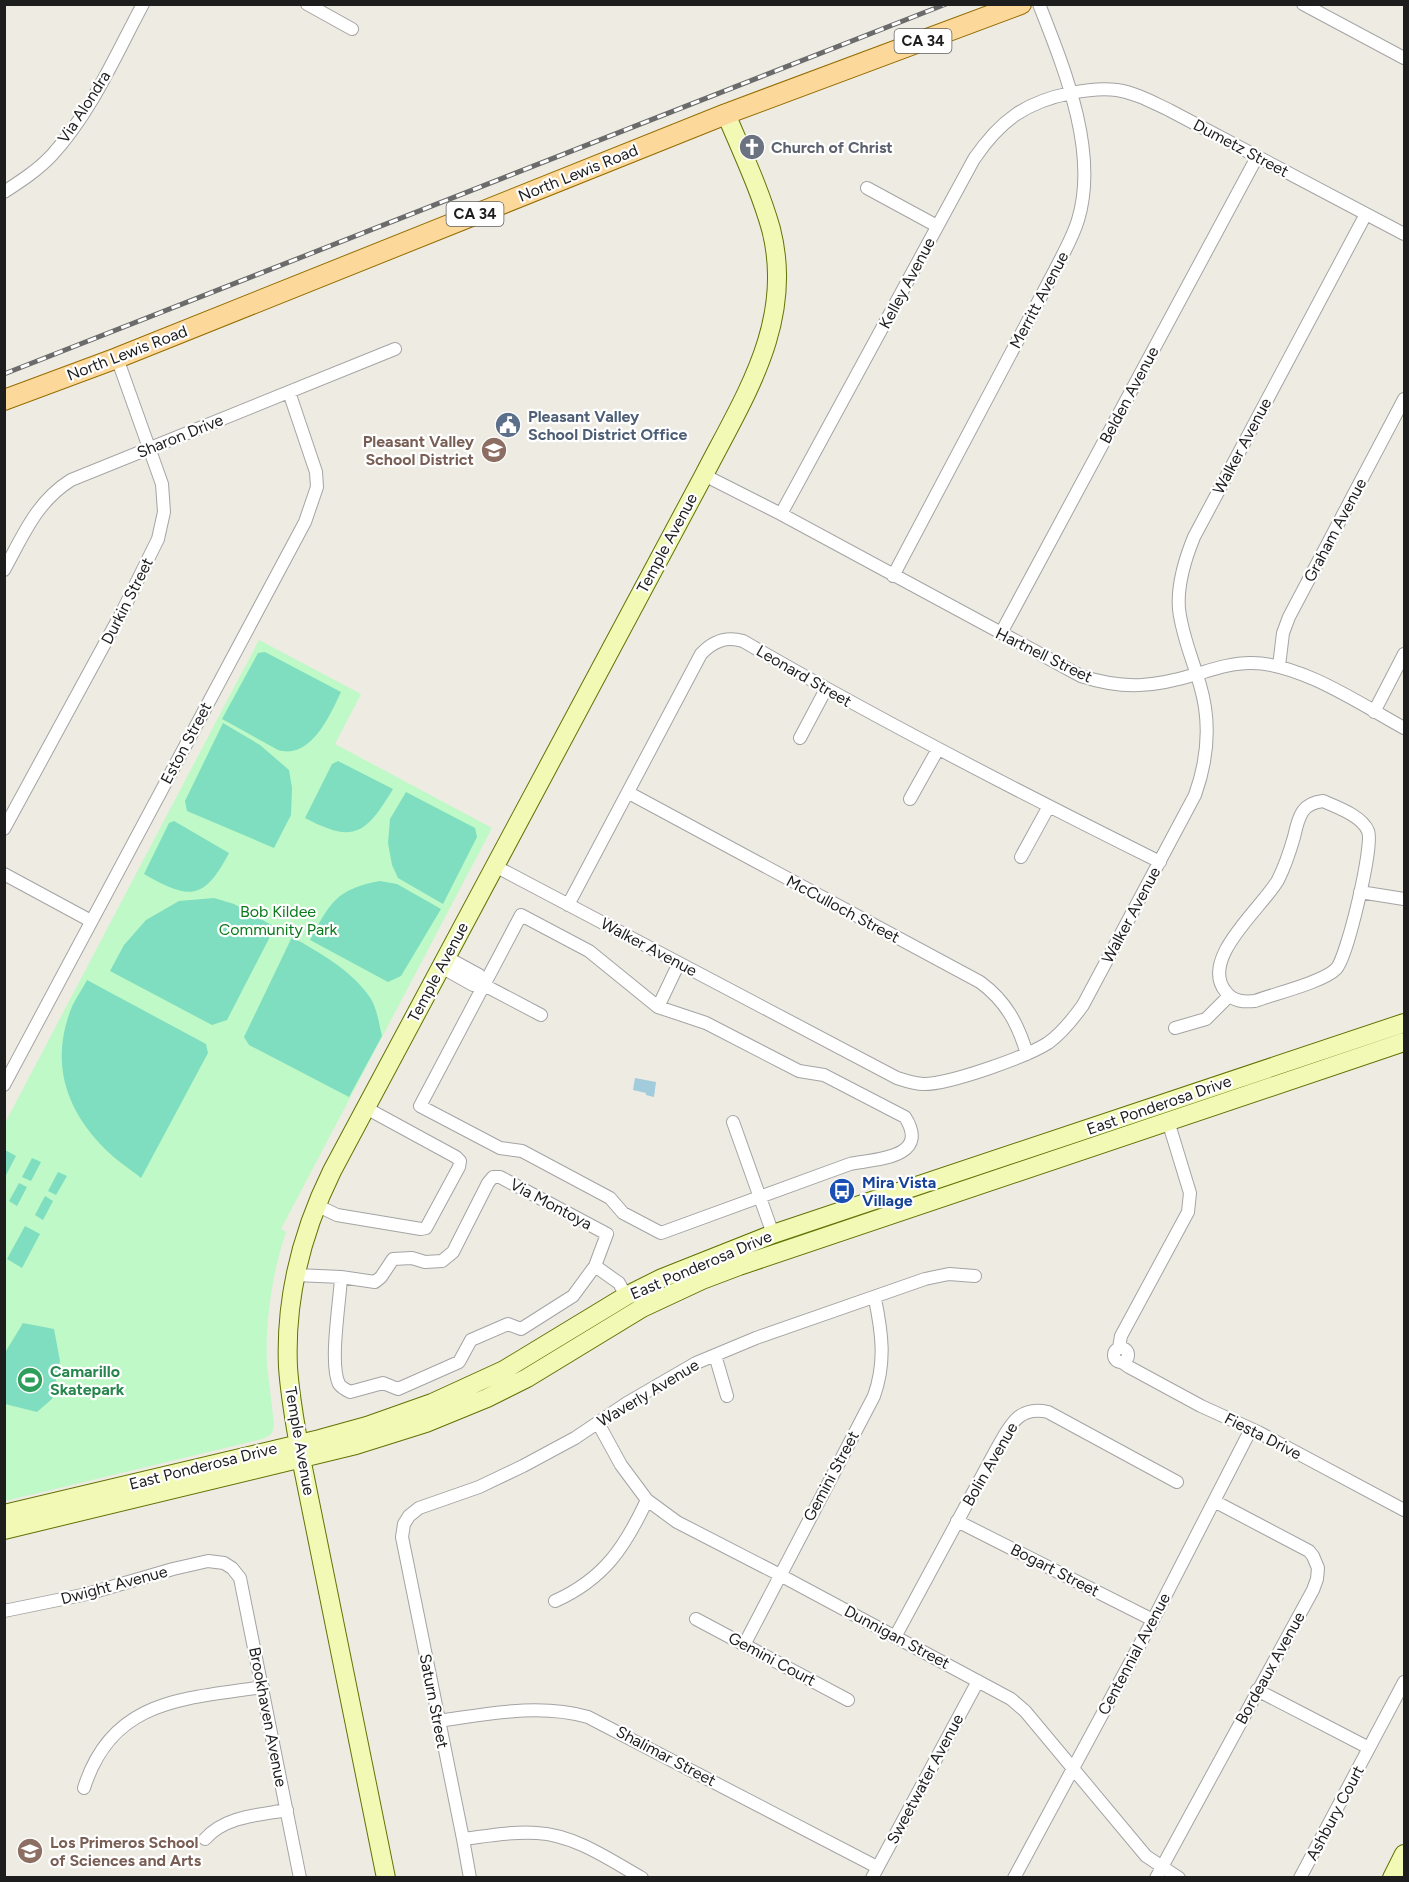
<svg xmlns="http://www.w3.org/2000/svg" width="1409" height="1882" viewBox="0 0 1409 1882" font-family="Figtree,sans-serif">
	<rect width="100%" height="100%" fill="#eeebe2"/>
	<path fill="#bef9c7" d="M259 640 361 694 335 744 492 828 281 1229 286 1232C272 1274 265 1321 267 1365 269 1385 272 1405 274 1425 273 1434 270 1436 262 1439L5 1501 4 1125Z"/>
	<path fill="#7fdebf" d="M265 652 341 692C330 715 311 760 278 750L222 719 258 653Z
		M223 723 260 745 289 770 292 788 291 815 274 848 187 811 185 801Z
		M338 761 393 789C366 834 354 844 305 818L332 764Z
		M406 792 475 828 477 837 443 904 398 878 392 865 388 843 390 819Z
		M174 821 229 853C204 901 189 900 144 874L169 823Z
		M380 881 397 884 441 909 401 976 388 982 310 940C330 903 336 889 380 881Z
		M214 898 234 904 275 927 227 1020 212 1025 110 971 124 945 146 920 179 901Z
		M292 937C320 953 353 971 371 999 377 1009 379 1024 382 1036L349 1097 249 1045 244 1037Z
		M87 980 206 1044 208 1053 141 1178C130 1169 116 1160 105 1149 66 1110 50 1063 71 1009 75 999 82 990 87 980Z
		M5 1150 16 1156 5 1177Z
		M32 1158 41 1162 31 1181 22 1177Z
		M58 1172 67 1176 56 1195 48 1191Z
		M19 1183 27 1187 17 1206 9 1201Z
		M45 1196 53 1201 43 1220 35 1215Z
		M25 1226 40 1234 22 1268 7 1259Z
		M23 1323 54 1329 60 1361 52 1399 37 1412 5 1404V1357L6 1351Z"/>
	<path fill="#a2cbdc" d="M635 1078 656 1082 654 1097 646 1095V1093L633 1090Z"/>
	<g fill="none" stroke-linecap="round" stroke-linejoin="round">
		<g stroke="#a4a4a4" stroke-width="14">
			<path id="street" d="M307 4 352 29
				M1303 4 1404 58
				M867 188 937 226
				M4 192C21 181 38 170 52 155 92 111 115 56 143 4
				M704 475 781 514 1081 676C1124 690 1154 687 1197 674 1214 669 1232 663 1250 663 1299 662 1362 705 1404 728
				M781 514 974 159C1000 121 1025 102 1071 93 1086 90 1102 88 1117 90 1136 93 1152 102 1169 110L1404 234
				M4 570C23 536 36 502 71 480L395 349
				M893 576 1055 270C1063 254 1073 237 1078 220 1099 152 1064 68 1039 4
				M1001 633 1257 157
				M1279 666 1283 633 1289 617 1404 399
				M1374 712 1404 654
				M800 738 826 689
				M629 793 980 982C1006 1001 1018 1024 1027 1054
				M910 799 938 749
				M1323 801C1337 807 1362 816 1368 831 1374 845 1347 958 1336 969 1323 982 1274 994 1255 1001 1244 1002 1234 1002 1226 992 1198 959 1263 907 1278 880 1285 866 1290 851 1294 837 1296 828 1298 818 1303 811 1308 804 1315 802 1323 801Z
				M4 829 122 612 158 539 164 512 162 484 117 358
				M1021 857 1049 806
				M495 866 897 1078C906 1081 915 1084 924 1084 950 1084 1026 1057 1048 1043 1062 1033 1073 1019 1083 1005L1195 795C1208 759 1211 722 1200 685 1193 660 1182 636 1179 609 1177 585 1185 559 1194 537L1366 214
				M4 874 91 921
				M1360 892 1404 899
				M568 905 701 654C713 641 726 636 743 641 879 720 1019 792 1160 862
				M521 915 589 951 658 1007 706 1023 799 1071 824 1075 905 1117C931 1158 876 1159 850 1164L661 1233 623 1213 610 1198 522 1151 500 1148 420 1106Z
				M446 957 479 975 484 985
				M441 967 473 985H484L541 1015
				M658 1007 679 963
				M1175 1028 1206 1019 1229 996
				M4 1085 305 522 317 487 316 472 289 392
				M733 1122 773 1234
				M316 1205 337 1215 421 1229 426 1228 459 1167 460 1161 456 1157 366 1108
				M595 1266 619 1283 626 1296
				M296 1275 341 1277 375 1282 381 1277 393 1259 412 1258 425 1262 442 1261 453 1252 488 1183 493 1177H500L607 1234 595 1266 573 1296 521 1329 508 1324 471 1340 459 1362 398 1389 383 1383 350 1392C346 1390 342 1388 339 1384 329 1364 340 1301 341 1277
				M1119 1348 1121 1336 1188 1212 1190 1193 1168 1121
				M1114 1355a7 7 0 1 1 14 0a7 7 0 1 1-14 0Z
				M715 1355 727 1396
				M1122 1362 1129 1367 1201 1406 1258 1432 1404 1510
				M598 1423 621 1465 647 1500 677 1522 780 1575 1011 1699 1025 1711 1146 1856 1179 1878
				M957 1521 1153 1620
				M555 1601C604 1579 625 1547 647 1500
				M4 1611 87 1594 173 1569 208 1561 224 1563 232 1568 240 1578 300 1878
				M696 1619 848 1700
				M895 1637 996 1450C1009 1428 1017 1405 1048 1412L1177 1482
				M744 1645 874 1396C886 1362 882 1333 875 1299
				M1257 1690 1369 1748
				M438 1721C488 1714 539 1703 588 1717L877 1867
				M84 1788C112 1699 183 1699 263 1687
				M205 1839C225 1816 259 1815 287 1810
				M463 1839C487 1836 513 1831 537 1833 575 1835 610 1860 642 1878
				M470 1878 463 1839 402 1537 404 1524 409 1516 419 1508 479 1487 523 1466 575 1438 627 1403 696 1363 756 1338 925 1279 949 1274 975 1276
				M872 1878 978 1681
				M1014 1878 1153 1620 1251 1429
				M1156 1878 1313 1590 1317 1579 1318 1568 1313 1556 1309 1551 1214 1501
				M1300 1878 1404 1682"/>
		</g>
		<g stroke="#607305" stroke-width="20">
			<path id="secondary" d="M4 1514 320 1439 367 1426 432 1403 504 1370 626 1296 662 1278 773 1234 1404 1023
				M4 1530 356 1445 426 1423 487 1398 527 1378 642 1308 702 1280 739 1266 1404 1042
				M386 1878 301 1458C296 1428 290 1398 288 1367 285 1299 302 1232 332 1171L704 475C744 397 795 322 771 229 760 190 742 152 726 114
				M1392 1878 1404 1854"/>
		</g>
		<g stroke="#956d00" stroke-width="22">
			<path id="primary" d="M4 400 117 358 726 114 1021 4"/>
		</g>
		<use href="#street" stroke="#fff" stroke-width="12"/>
		<use href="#secondary" stroke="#f1f9b5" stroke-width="18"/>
		<use href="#primary" stroke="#fcd89a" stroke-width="20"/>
		<g stroke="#6b6b6b" stroke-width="5">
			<path id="rail" d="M4 374 946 4"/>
		</g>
		<use href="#rail" stroke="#fff" stroke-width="3" stroke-dasharray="9" stroke-linecap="butt"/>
	</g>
	<defs>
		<g id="church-disc" transform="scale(1.35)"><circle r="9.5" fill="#6b7280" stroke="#fff"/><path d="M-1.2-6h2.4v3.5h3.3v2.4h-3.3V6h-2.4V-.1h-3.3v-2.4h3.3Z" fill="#fff"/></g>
		<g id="civic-disc" transform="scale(1.35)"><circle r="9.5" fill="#5c6f8a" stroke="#fff"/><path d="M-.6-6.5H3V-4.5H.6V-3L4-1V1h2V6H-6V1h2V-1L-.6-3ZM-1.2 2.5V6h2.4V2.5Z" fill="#fff"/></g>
		<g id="school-disc" transform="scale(1.35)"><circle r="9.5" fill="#8d6e63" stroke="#fff"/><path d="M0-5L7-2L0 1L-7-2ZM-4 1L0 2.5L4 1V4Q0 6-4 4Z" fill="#fff"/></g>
		<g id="bus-disc" transform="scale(1.35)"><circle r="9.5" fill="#1a4fb4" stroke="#fff"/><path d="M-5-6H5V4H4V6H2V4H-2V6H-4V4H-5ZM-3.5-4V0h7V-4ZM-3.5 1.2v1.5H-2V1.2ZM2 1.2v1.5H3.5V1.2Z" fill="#fff"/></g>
		<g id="stadium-disc" transform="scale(1.35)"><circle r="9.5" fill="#2e9e5b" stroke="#fff"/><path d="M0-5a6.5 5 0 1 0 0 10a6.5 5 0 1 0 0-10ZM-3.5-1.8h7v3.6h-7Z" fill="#fff"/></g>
	</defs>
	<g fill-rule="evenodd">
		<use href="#church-disc" x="752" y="147"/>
		<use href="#civic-disc" x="508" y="425"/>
		<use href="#school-disc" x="494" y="450"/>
		<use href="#bus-disc" x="842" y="1191"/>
		<use href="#stadium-disc" x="30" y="1380"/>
		<use href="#school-disc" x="30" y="1851"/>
	</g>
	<g text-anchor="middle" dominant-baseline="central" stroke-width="4.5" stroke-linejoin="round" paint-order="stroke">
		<g fill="#fff" stroke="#616161" stroke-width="1.5">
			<rect x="894.5" y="29" width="57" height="24" rx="4.5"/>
			<rect x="446.5" y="202" width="57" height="24" rx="4.5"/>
		</g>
		<g font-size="15" font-weight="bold" fill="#1d1d1d">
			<text x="923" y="41">CA 34</text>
			<text x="475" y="214">CA 34</text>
		</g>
		<g font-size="16" fill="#1d1d1d" stroke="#fff">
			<text transform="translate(84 107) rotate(-57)">Via Alondra</text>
			<text transform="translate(1241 148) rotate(28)">Dumetz Street</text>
			<text transform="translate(578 173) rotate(-22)">North Lewis Road</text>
			<text transform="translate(907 283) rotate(-62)">Kelley Avenue</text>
			<text transform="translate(1039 300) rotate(-62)">Merritt Avenue</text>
			<text transform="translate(127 353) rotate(-21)">North Lewis Road</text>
			<text transform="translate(1129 395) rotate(-62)">Belden Avenue</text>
			<text transform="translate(180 436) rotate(-22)">Sharon Drive</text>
			<text transform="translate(1242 446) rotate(-62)">Walker Avenue</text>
			<text transform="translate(1335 530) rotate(-62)">Graham Avenue</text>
			<text transform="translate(667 543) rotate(-62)">Temple Avenue</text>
			<text transform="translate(127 601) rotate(-63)">Durkin Street</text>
			<text transform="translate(1044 655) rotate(26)">Hartnell Street</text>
			<text transform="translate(804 676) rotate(30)">Leonard Street</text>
			<text transform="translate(186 743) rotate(-62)">Eston Street</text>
			<text transform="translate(843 909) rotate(28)">McCulloch Street</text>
			<text transform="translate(1131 915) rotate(-62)">Walker Avenue</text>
			<text transform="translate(649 947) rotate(28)">Walker Avenue</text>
			<text transform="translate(438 972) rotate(-62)">Temple Avenue</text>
			<text transform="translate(1159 1105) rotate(-19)">East Ponderosa Drive</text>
			<text transform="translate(551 1204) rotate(28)">Via Montoya</text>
			<text transform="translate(701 1265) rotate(-23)">East Ponderosa Drive</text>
			<text transform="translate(648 1393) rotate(-31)">Waverly Avenue</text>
			<text transform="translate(1263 1436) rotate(27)">Fiesta Drive</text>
			<text transform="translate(300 1441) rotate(80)">Temple Avenue</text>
			<text transform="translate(990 1464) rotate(-60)">Bolin Avenue</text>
			<text transform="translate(203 1466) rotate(-14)">East Ponderosa Drive</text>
			<text transform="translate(831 1476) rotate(-62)">Gemini Street</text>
			<text transform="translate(1055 1570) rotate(27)">Bogart Street</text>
			<text transform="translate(114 1585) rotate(-15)">Dwight Avenue</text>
			<text transform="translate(897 1637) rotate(28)">Dunnigan Street</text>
			<text transform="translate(1134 1654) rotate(-62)">Centennial Avenue</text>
			<text transform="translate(772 1659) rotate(28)">Gemini Court</text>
			<text transform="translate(1270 1668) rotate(-61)">Bordeaux Avenue</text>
			<text transform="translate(434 1701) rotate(79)">Saturn Street</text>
			<text transform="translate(268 1717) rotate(79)">Brookhaven Avenue</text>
			<text transform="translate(666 1756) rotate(28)">Shalimar Street</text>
			<text transform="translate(925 1779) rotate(-62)">Sweetwater Avenue</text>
			<text transform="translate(1335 1813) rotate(-62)">Ashbury Court</text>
		</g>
		<g font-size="16" font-weight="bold" fill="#5b616d" stroke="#fff" text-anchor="start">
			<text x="771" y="147">Church of Christ</text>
		</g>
		<g font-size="16" font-weight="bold" fill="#4e5e75" stroke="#fff" text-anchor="start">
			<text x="528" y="416">Pleasant Valley<tspan x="528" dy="18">School District Office</tspan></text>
		</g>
		<g font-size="16" font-weight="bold" fill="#785e54" stroke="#fff" text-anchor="end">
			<text x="474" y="441">Pleasant Valley<tspan x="474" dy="18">School District</tspan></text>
			<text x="50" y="1842" text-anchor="start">Los Primeros School<tspan x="50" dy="18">of Sciences and Arts</tspan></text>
		</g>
		<g font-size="16" fill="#0b7a1b" stroke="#fff">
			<text x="278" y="911">Bob Kildee<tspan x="278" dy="18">Community Park</tspan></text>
		</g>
		<g font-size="16" font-weight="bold" fill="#164399" stroke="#fff" text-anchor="start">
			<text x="862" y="1182">Mira Vista<tspan x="862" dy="18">Village</tspan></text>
		</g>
		<g font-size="16" font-weight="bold" fill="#27864d" stroke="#fff" text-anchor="start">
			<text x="50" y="1371">Camarillo<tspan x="50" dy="18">Skatepark</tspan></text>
		</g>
	</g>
	<rect width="1409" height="1882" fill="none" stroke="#1d1d1d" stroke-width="12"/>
</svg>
